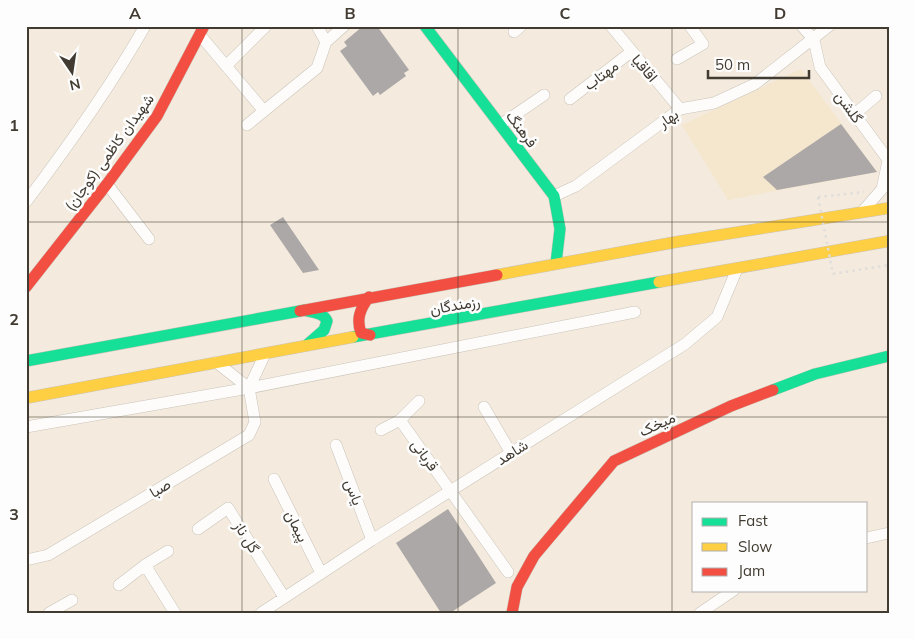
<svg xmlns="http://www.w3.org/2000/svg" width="915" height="639" viewBox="0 0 915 639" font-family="Mulish,Vazirmatn,sans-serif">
	<rect width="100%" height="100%" fill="#f4ebde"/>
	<path fill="#f5e6ce" d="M801 69 877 172 728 200 682 125Z"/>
	<path fill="#aca8a7" d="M363 26H377L409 70 404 73 406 76 380 95 378 92 373 96 340 51 347 46 344 42Z
		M841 124 877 172 777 190 763 177Z
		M283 217 319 270 303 273 270 225Z
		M448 509 496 583 450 613H441L396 543Z"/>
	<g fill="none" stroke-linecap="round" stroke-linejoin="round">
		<g stroke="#cac3b9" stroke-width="12">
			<path id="street" d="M317 26 326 42
				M611 26 680 109
				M802 26 814 40 820 67 889 161
				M514 32 521 26
				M200 35 264 111 317 68 326 42 344 26
				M677 59 703 44 690 26
				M226 66 266 26
				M570 99 631 52
				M855 114 876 96
				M247 125 264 111
				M500 125 544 95
				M107 184 149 239
				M554 196 576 186 680 109 714 103 755 84 829 26
				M26 202C69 145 110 88 145 26
				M862 212 882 189 888 161
				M216 362 249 388
				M484 407 511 453
				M400 420 508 572
				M26 427 249 388 635 312
				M381 430 400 420 419 401
				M336 445 372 540
				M274 479 321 573
				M198 529 228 508 284 597
				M866 538 889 533
				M26 560 48 555 249 435 255 422 249 388 265 354
				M145 565 175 613
				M119 585 145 565 168 551
				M49 613 72 600
				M261 613 372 540 685 344 717 317 737 269
				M700 613 734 590"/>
		</g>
		<g stroke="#cac3b9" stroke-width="12">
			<path id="fast" d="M425 26 554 196 560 229 556 263
				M304 310C313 313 323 312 327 321L324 330 308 344
				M353 337 659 282
				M26 361 300 311
				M773 390 815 374 889 356"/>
		</g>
		<g stroke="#cac3b9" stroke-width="12">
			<path id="slow" d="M497 275 676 242 889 208
				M659 282 889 241
				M26 398 353 337"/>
		</g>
		<g stroke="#cac3b9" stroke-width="12">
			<path id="jam" d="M26 287 107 184 157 116 204 26
				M369 297C360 309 356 319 361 333L370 335
				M300 311 497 275
				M512 613 517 587 534 556 614 461 731 406 773 390"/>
		</g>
		<path stroke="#e0ddda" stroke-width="2.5" stroke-dasharray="2.5 4" stroke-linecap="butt" d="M818 197 864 192
			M833 274 889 265"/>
		<use href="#street" stroke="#fdfcfa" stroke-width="11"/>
		<use href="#fast" stroke="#16e098" stroke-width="11"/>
		<use href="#slow" stroke="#ffcf43" stroke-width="11"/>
		<use href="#jam" stroke="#f24e42" stroke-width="11"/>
		<path stroke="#e0ddda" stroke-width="2.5" stroke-dasharray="2.5 4" stroke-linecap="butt" d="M818 197 833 274"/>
	</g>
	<path fill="none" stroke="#423b31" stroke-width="1" stroke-opacity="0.55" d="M242 26V613M458 26V613M672 26V613M26 222H889M26 417H889"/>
	<g text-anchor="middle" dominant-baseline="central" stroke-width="5" stroke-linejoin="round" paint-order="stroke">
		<g font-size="15" fill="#423b31" stroke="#fdfdfd">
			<text transform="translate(645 68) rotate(49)">اقاقیا</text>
			<text transform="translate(601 75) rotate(-37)">مهتاب</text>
			<text transform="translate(849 107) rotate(54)">گلشن</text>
			<text transform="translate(668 118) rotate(-34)">بهار</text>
			<text transform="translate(522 129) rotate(53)">فرهنگ</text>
			<text transform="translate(109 152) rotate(-54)">شهیدان کاظمی (کوجان)</text>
			<text transform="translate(455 305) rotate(-10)">رزمندگان</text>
			<text transform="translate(657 424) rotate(-25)">میخک</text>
			<text transform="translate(512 452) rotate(-32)">شاهد</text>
			<text transform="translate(425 455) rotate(54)">قربانی</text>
			<text transform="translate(160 488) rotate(-31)">صبا</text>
			<text transform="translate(354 492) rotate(69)">یاس</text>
			<text transform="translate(297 526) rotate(63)">پیمان</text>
			<text transform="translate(247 537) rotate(58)">گل ناز</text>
		</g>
	</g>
	<rect width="915" height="639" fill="none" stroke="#fdfdfd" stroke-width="55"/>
	<rect x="692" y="502" width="175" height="90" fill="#fdfdfd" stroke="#b2afab"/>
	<rect x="702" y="518" width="25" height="8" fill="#16e098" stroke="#b2afab"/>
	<text x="738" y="526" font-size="15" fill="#423b31">Fast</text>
	<rect x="702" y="543" width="25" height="8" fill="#ffcf43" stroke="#b2afab"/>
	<text x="738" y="552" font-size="15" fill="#423b31">Slow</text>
	<rect x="702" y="568" width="25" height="8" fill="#f24e42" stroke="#b2afab"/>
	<text x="738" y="576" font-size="15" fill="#423b31">Jam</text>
	<g transform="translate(72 72) rotate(167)" stroke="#fdfdfd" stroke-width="4" paint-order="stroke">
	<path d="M0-4L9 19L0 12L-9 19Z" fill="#423b31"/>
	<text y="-8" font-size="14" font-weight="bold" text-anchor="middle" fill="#423b31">N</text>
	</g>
	<path d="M708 70v8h101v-8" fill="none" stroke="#423b31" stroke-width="2.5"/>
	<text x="715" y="70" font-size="15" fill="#423b31" stroke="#fdfdfd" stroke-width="4" paint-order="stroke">50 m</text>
	<rect x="28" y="28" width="860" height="584" fill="none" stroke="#423b31" stroke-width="2"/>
	<g font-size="16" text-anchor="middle" font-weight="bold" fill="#423b31">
		<text x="135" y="19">A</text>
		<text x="350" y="19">B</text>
		<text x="565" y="19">C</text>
		<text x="780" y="19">D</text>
		<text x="14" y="131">1</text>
		<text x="14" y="325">2</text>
		<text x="14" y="520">3</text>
	</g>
</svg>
